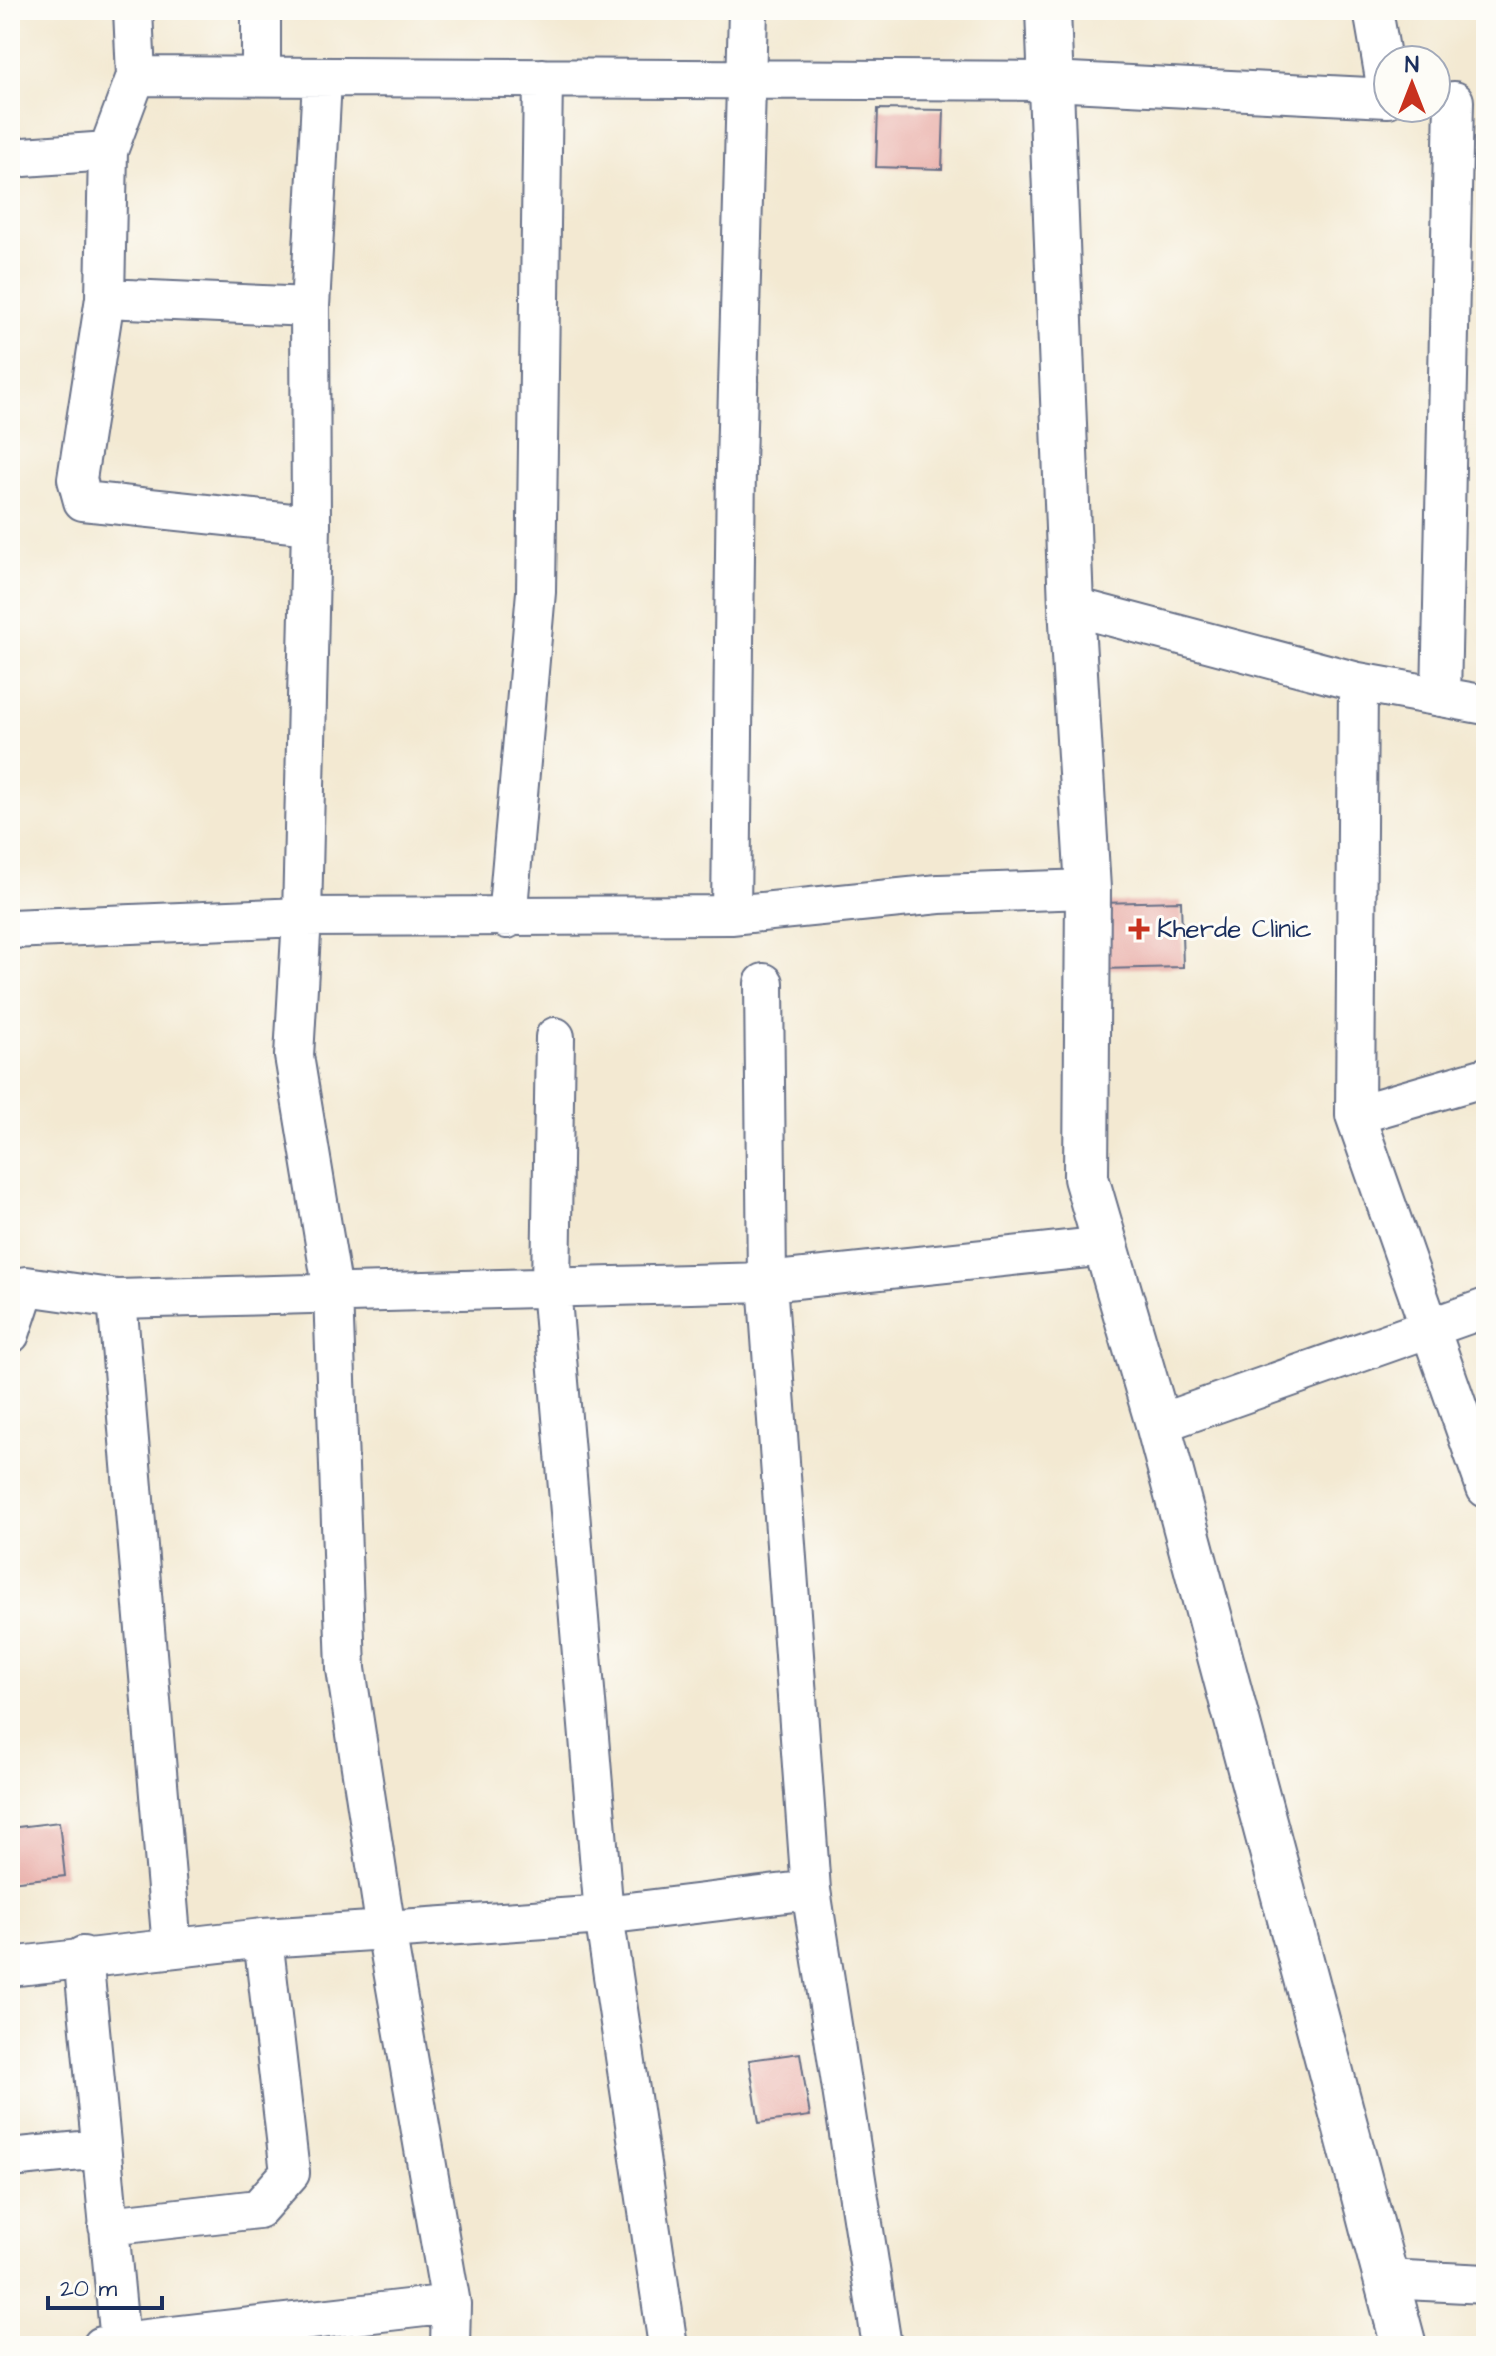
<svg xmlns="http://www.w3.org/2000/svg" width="1496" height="2356" viewBox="0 0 1496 2356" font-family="'Architects Daughter',sans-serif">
	<rect width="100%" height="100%" fill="#fdfcf7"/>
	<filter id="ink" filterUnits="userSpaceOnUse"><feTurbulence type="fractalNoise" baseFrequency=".0125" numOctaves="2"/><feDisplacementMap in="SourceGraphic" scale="16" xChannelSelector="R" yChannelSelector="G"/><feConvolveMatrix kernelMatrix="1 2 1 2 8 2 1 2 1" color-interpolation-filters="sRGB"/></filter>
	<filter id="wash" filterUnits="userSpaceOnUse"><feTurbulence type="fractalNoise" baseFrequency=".006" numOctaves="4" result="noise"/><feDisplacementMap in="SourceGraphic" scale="32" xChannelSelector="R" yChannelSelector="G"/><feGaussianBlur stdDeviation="1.8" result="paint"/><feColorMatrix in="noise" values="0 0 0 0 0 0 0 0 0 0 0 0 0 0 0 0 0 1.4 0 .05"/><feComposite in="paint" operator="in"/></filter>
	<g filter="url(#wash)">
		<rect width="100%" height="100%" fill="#f3e9d2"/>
		<g id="blocks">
			<path fill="#e7a6a0" d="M878 109 944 110 942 169 876 167Z
				M1181 901 1183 967 1101 969 1099 903Z
				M59 1822 65 1876 10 1882V1828Z
				M800 2053 810 2116 759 2123 749 2060Z"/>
		</g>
	</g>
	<g filter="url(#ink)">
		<use href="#blocks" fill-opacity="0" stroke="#677087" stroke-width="2"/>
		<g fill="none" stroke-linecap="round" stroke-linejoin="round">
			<g stroke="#677087" stroke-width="42">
				<path id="minor" d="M1373 10 1388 96
					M136 76 1050 81 1388 98
					M261 76V10
					M322 80 310 307 311 525 302 917 294 1056 333 1292 346 1669 386 1930 604 1915 811 1890
					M108 151 105 298 77 479 83 501 311 525
					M10 158 108 151 136 76 133 10
					M105 298 310 307
					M1071 606 1358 682 1486 705
					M1358 682 1355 1115 1486 1488
					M1441 697 1454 101
					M731 915 736 464 748 10
					M507 919 536 592 543 78
					M10 929 302 917 731 915 939 894 1088 889
					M764 983 767 1282 811 1890 882 2346
					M555 1037 551 1287 604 1915 668 2346
					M1355 1115 1486 1077
					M117 1299 172 1948
					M10 1334 26 1286 117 1299 767 1282 1106 1246
					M1158 1424 1486 1308
					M83 1956 120 2342 102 2346
					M10 1967 263 1938 386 1930 451 2304 120 2342 119 2346
					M10 2158 101 2149
					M108 2226 258 2209 290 2173 263 1938
					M1385 2279 1486 2284
					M450 2346 451 2304"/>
			</g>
			<g stroke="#677087" stroke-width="48">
				<path id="major" d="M1048 10 1071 606 1088 889 1086 1178 1158 1424 1404 2346"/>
			</g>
			<use href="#minor" stroke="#fff" stroke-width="38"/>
			<use href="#major" stroke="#fff" stroke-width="44"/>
		</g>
	</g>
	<path fill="#c8321e" stroke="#fdfcf7" stroke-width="3" d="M1135 917h8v8h8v8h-8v8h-8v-8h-8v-8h8z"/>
	<g text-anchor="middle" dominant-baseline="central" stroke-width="6" stroke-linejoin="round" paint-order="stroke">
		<g font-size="26" fill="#1b2f5e" stroke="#fdfcf7" text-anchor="start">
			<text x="1157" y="929">Kherde Clinic</text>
		</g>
	</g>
	<rect width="1496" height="2356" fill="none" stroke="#fdfcf7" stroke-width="40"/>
	<g transform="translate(1412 84)"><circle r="38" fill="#fdfcf7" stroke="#a3aaba" stroke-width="2"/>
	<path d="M0-6L14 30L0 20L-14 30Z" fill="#c8321e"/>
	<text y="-12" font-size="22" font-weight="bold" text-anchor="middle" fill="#1b2f5e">N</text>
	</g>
	<path d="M48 2296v12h114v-12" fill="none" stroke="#1b2f5e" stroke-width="4"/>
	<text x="60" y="2296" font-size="24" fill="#1b2f5e" stroke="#fdfcf7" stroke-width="6" paint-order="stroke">20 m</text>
</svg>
